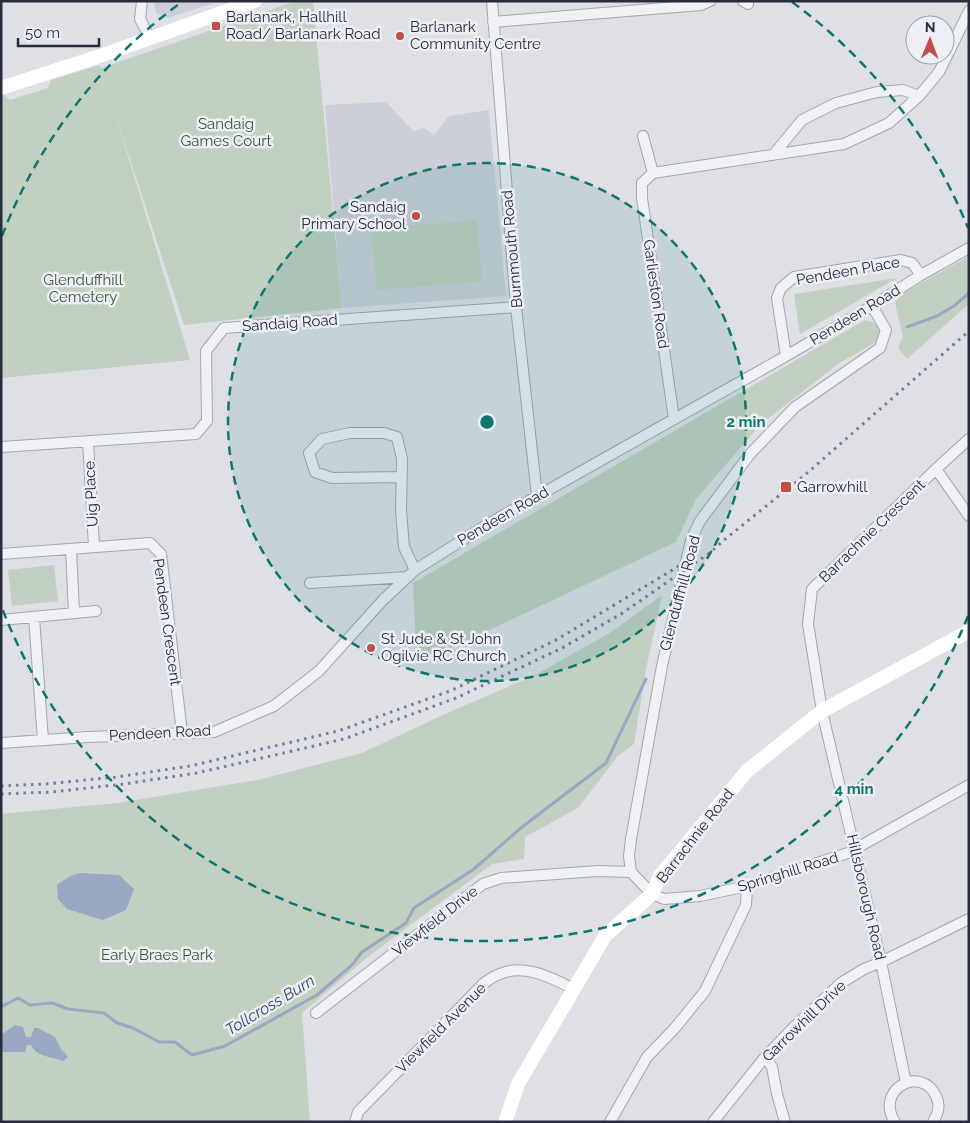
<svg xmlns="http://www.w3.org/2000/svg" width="970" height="1123" viewBox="0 0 970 1123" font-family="Raleway,sans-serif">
	<rect width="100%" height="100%" fill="#dee0e6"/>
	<path fill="#cccfd8" d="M154 1H221L167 18 156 13Z
		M386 102 413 131 424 128 434 135 449 116 489 110 506 296 342 308 325 105Z"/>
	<path fill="#c1d0c0" d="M296 1H313L342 308 184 325 115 113 190 360 1 378V95L3 94 10 100 48 88 51 80 100 65 101 68Z
		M477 220 482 281 377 290 371 229Z
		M969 256V304L907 359 898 348 903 337 895 303 900 295Z
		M897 278 800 334 794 294Z
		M865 320 875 323 880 331 878 341 838 364 760 425 696 499 676 542 417 664 413 583Z
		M54 565 58 601 12 606 8 570Z
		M662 595 646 669 634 744 617 757 578 808 525 837 524 859 492 864 369 956 302 1013 310 1122H1V814L117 803 258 780 362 753 445 714 533 676 610 633Z"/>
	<path fill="#9ba8c4" d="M81 873 119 875 134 889 126 910 103 920 67 909 58 899 57 885 70 876Z
		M15 1025 23 1027 26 1037H31L34 1028H38L55 1037 61 1049 68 1057 63 1061C51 1056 38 1058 31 1045H27L25 1052H5L1 1051V1035Z"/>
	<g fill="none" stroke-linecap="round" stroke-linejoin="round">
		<path stroke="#9ba8c4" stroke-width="3" d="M907 327 937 316 954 306 969 293
			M1 1007 18 998 30 1005 52 1003 68 1009 104 1013 117 1023 133 1028 159 1042H175L192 1055 225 1046 317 995 352 965 362 952 406 923 414 908 474 869 522 827 606 763 646 679"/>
		<g stroke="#a4a6b0" stroke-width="12">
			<path id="street" d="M142 1 140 19 150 38
				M492 1 516 307 537 496
				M743 1 748 4
				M493 22 701 5 710 1
				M643 136 653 173
				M774 154 802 120 836 103 877 92 903 90 919 96
				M872 306 886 330 880 348 795 407 750 454 700 521 691 540 662 666 631 839 629 856 631 872 652 894 664 899 700 896 747 886 848 853 969 785
				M786 356 777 298 781 288 794 277 901 260 912 263 921 275
				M674 419 642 198V183L653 173 844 144 889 123 919 96 939 72 969 11
				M88 441 94 547
				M1 447 196 434 207 421 206 351 224 328 516 307
				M936 469 969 439
				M402 477 332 478 315 472 309 453 322 439 350 433H384L397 437 402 459 401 511 404 547 415 570
				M71 549 74 612
				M1 554 150 543 161 554 182 733
				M310 583 408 577
				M34 617 43 740
				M1 620 96 611
				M1 743 88 737 214 732 274 706 319 671 383 600 415 570 488 524 786 356 872 306 921 275 969 248
				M316 1013 483 884 501 878 598 871 631 872
				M765 1057 772 1067 777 1094 785 1122
				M906 1083 881 962 822 711 808 624 812 589 936 469 969 516
				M355 1122 358 1112 483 984C488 980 494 976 500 974 524 963 552 978 574 989
				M610 1122 647 1057 675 1028 705 991 746 905 747 886
				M713 1122 765 1057 794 1027 841 983 864 969 881 962 969 919
				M895 1122C874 1090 921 1064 936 1096 941 1105 938 1114 933 1122"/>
		</g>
		<use href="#street" stroke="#f0f1f5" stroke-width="10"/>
		<path stroke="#fff" stroke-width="14" d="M1 88 97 57 255 1
			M505 1122 518 1084 605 936 652 894 660 876 747 771 822 711 969 631"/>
		<path stroke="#797d8f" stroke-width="3" stroke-dasharray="2.5 5" stroke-linecap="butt" d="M1 786 45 784 117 777 190 766 338 731 450 691 556 640 679 566
			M1 794 52 792 124 784 197 773 344 739 456 698 562 648 621 614 711 552 724 540 806 474 969 331"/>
	</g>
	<circle cx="487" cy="422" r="259" fill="#0f766e" fill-opacity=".12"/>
	<g fill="none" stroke="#0f766e" stroke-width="2.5" stroke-dasharray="9 6">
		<circle cx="487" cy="422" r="259"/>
		<path d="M968 616A519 519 0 0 1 2 608M2 236A519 519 0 0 1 182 2M792 2A519 519 0 0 1 968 228"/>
	</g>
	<g fill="#c34d4b" stroke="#edeff4" stroke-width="2">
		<rect x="211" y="21" width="10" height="10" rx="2.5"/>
		<circle cx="400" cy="36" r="5"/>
		<circle cx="416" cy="216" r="5"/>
		<rect x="780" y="481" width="12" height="12" rx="2.5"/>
		<circle cx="371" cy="648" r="5"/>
	</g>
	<g text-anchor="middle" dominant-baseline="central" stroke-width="5" stroke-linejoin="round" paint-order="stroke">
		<g font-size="15" fill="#282c3c" stroke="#edeff4" text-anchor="start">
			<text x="226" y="17">Barlanark, Hallhill<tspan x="226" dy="17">Road/ Barlanark Road</tspan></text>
			<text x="410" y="27">Barlanark<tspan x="410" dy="17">Community Centre</tspan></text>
			<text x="406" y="207" text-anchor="end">Sandaig<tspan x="406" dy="17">Primary School</tspan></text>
			<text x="797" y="487">Garrowhill</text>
			<text x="381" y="639">St Jude &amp; St John<tspan x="381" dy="17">Ogilvie RC Church</tspan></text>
		</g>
		<g font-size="15" fill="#375737" stroke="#edeff4">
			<text x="226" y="124">Sandaig<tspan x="226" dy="17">Games Court</tspan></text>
			<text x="83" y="280">Glenduffhill<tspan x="83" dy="17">Cemetery</tspan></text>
			<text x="157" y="955">Early Braes Park</text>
		</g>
		<g font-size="15" fill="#282c3c" stroke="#edeff4">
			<text transform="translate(512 249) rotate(-95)">Burnmouth Road</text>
			<text transform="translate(848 271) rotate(-10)">Pendeen Place</text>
			<text transform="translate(656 294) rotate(82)">Garlieston Road</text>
			<text transform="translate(855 315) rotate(-31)">Pendeen Road</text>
			<text transform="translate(290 323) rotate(-4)">Sandaig Road</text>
			<text transform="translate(91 494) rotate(-93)">Uig Place</text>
			<text transform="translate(503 516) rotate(-30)">Pendeen Road</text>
			<text transform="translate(872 531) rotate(-44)">Barrachnie Crescent</text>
			<text transform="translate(680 593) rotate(-75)">Glenduffhill Road</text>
			<text transform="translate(167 622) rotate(82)">Pendeen Crescent</text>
			<text transform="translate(160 733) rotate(-3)">Pendeen Road</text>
			<text transform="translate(695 836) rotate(-52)">Barrachnie Road</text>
			<text transform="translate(788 872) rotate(-17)">Springhill Road</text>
			<text transform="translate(866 897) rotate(77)">Hillsborough Road</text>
			<text transform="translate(435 921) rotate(-38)">Viewfield Drive</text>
			<text transform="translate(804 1021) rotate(-44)">Garrowhill Drive</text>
			<text transform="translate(441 1028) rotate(-45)">Viewfield Avenue</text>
		</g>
		<g font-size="16" font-style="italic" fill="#36456d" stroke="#edeff4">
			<text transform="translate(270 1005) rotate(-31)">Tollcross Burn</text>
		</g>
	</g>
	<circle cx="487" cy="422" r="8" fill="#0f766e" stroke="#edeff4" stroke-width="2.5"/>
	<g font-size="15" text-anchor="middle" font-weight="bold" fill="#0f766e" stroke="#edeff4" stroke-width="5" stroke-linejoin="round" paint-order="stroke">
		<text x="746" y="427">2 min</text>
		<text x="854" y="794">4 min</text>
	</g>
	<rect width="970" height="1123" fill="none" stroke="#282c3c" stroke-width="5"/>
	<g transform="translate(930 40) rotate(1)"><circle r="24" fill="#edeff4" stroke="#9ea1aa"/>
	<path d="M0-4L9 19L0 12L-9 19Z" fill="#c34d4b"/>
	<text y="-8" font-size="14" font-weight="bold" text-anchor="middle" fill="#282c3c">N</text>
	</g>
	<path d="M18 38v8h81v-8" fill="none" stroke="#282c3c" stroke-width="2.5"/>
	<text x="25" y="38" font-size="15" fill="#282c3c" stroke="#edeff4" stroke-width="4" paint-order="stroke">50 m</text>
</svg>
